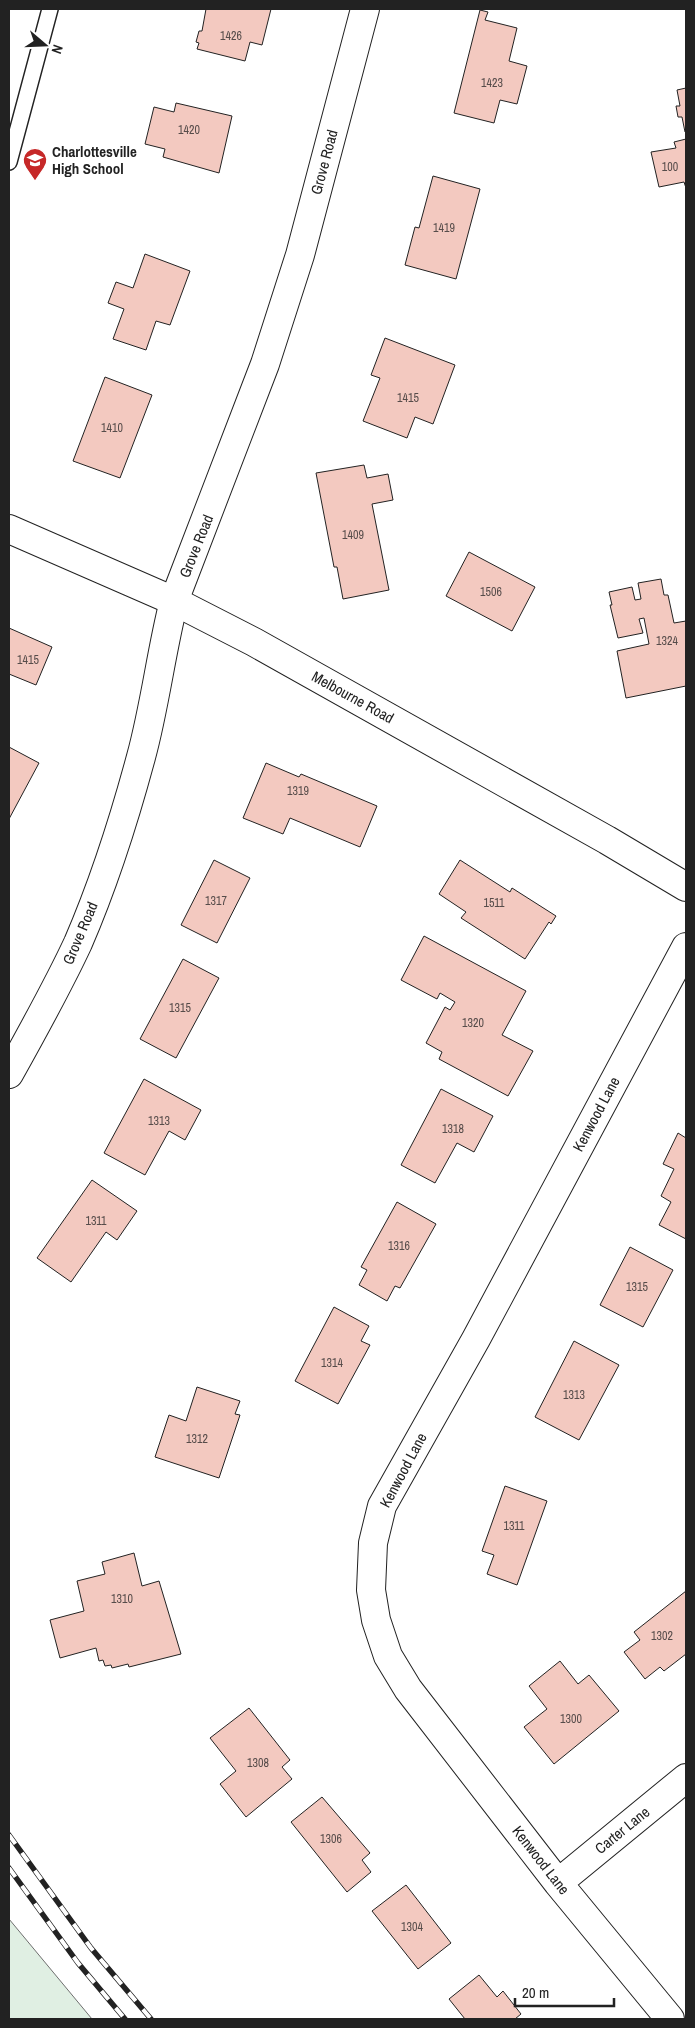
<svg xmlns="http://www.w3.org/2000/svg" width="695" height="2028" viewBox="0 0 695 2028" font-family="'Archivo Narrow',sans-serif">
	<rect width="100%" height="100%" fill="#fff"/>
	<path fill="#e0efe3" stroke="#6f6f6f" d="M9 1919 92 2019H9Z"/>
	<path fill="#f3c9c0" stroke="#222" d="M206 9H271L262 45 250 42 245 61 197 49 199 43 196 42 199 31H202Z
		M480 10 488 12 485 20 517 28 509 61 527 66 517 104 500 100 494 123 454 113Z
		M686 88V132H685L682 117H678L676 106H680L677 90Z
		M176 103 232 116 219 173 163 157 165 149 145 144 154 107 174 112Z
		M686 139V188L684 182 659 187 651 152 676 148 674 142Z
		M433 176 480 189 456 279 405 265 415 227 419 228Z
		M145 254 190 271 170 325 156 321 146 350 113 339 124 309 108 303 116 282 133 288Z
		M385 338 455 365 433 424 415 417 407 438 363 421 380 378 371 375Z
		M105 377 152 395 120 478 73 461Z
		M364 465 367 478 388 474 393 500 372 504 389 590 343 599 337 567H334L316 473Z
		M469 552 535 587 512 631 446 596Z
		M661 579 664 595H668L674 623 686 621V686L626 698 617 651 649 644 644 618 639 619 643 633 618 638 610 605H612L609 592 632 587 635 600 641 599 638 583Z
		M9 628 52 647 36 685 9 674Z
		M9 747 39 763 9 819Z
		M266 763 299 777 301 774 377 806 360 847 290 818 283 834 243 818Z
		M214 860 250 878 217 943 181 925Z
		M460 860 510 892 512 888 556 916 551 924 549 922 525 959 461 918 466 912 439 894Z
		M424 936 526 991 502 1035 533 1051 508 1096 439 1059 442 1052 426 1043 445 1007 450 1010 455 1002 440 993 437 999 401 980Z
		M183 959 219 978 176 1058 140 1039Z
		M144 1079 201 1110 185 1140 169 1131 145 1175 104 1153Z
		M441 1089 493 1116 474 1152 457 1143 435 1183 401 1165Z
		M678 1133 686 1138V1239L659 1225 671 1202 661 1196 674 1169 663 1164Z
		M92 1180 137 1211 117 1240 106 1232 71 1282 37 1258Z
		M397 1202 436 1224 400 1288 395 1286 387 1301 359 1285 367 1270 361 1267Z
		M630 1247 673 1270 643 1327 600 1305Z
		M334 1307 369 1326 361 1341 370 1345 338 1404 295 1381Z
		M574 1341 619 1365 579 1440 535 1417Z
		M197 1387 240 1401 235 1414 240 1415 219 1478 155 1457 169 1415 186 1421Z
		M505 1486 547 1501 517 1585 487 1574 494 1555 482 1551Z
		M134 1553 142 1586 159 1581 181 1654 129 1667 128 1664 112 1668 111 1665 105 1666 103 1660 99 1661 96 1648 60 1658 50 1620 84 1611 77 1581 105 1574 102 1562Z
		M686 1591V1654L664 1671 660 1667 645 1679 624 1652 640 1640 634 1632Z
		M560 1661 578 1684 589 1675 619 1711 554 1764 524 1727 547 1709 529 1686Z
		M249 1708 290 1760 282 1767 292 1779 246 1817 220 1784 236 1771 210 1738Z
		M322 1797 370 1853 362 1860 371 1872 347 1892 291 1822Z
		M406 1885 451 1943 418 1969 372 1911Z
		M479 1975 497 1997 503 1991 521 2014 515 2019H465L449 1999Z"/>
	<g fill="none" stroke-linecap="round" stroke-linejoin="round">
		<g stroke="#222" stroke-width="18">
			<path id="lane" d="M9 162 50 9"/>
		</g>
		<g stroke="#222" stroke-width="30">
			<path id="street" d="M9 1074C33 1031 57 988 78 943 104 883 124 820 141 757 155 706 161 652 174 601
				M558 1883 686 1778
				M670 2019 558 1883 408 1689 388 1656 376 1620 371 1590 373 1543 382 1506 476 1339 686 947"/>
		</g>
		<g stroke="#222" stroke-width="30">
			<path id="secondary" d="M9 529 174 601 254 642 607 840 686 887
				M174 601 265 364 300 255 365 9"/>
		</g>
		<use href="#lane" stroke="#fff" stroke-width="15"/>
		<use href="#street" stroke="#fff" stroke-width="28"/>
		<use href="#secondary" stroke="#fff" stroke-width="28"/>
		<g stroke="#222" stroke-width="5.5">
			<path id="rail" d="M9 1835 91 1948 151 2019
				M9 1868 78 1963 125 2019"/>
		</g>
		<use href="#rail" stroke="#fff" stroke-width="4" stroke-dasharray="11" stroke-linecap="butt"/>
	</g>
	<defs>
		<g id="school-pin" transform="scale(1.25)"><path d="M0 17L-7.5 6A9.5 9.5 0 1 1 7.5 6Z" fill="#c62828" stroke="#fff"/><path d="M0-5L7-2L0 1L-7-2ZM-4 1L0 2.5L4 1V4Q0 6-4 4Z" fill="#fff"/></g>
	</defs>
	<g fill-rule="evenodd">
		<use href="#school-pin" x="35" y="160"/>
	</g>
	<g text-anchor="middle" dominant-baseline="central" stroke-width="4" stroke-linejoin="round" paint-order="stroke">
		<g font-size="12" fill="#564c4a">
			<text x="231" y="36">1426</text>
			<text x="492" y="83">1423</text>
			<text x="189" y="130">1420</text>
			<text x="670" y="167">100</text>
			<text x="444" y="228">1419</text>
			<text x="408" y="398">1415</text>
			<text x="112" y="428">1410</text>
			<text x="353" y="535">1409</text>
			<text x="491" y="592">1506</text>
			<text x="667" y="641">1324</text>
			<text x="28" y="660">1415</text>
			<text x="298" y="791">1319</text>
			<text x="216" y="901">1317</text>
			<text x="494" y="903">1511</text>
			<text x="180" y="1008">1315</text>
			<text x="473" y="1023">1320</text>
			<text x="159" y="1121">1313</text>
			<text x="453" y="1129">1318</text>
			<text x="96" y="1221">1311</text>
			<text x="399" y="1246">1316</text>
			<text x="637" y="1287">1315</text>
			<text x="332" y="1363">1314</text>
			<text x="574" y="1395">1313</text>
			<text x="197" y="1439">1312</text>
			<text x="514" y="1526">1311</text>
			<text x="122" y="1599">1310</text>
			<text x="662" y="1636">1302</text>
			<text x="571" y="1719">1300</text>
			<text x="258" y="1763">1308</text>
			<text x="331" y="1839">1306</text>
			<text x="412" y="1927">1304</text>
		</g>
		<g font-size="15" font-weight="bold" fill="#222" stroke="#fff" text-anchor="start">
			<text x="52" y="151">Charlottesville<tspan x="52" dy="17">High School</tspan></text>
		</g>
		<g font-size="15" fill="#222" stroke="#fff">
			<text transform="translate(324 162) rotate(-75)">Grove Road</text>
			<text transform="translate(196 546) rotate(-68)">Grove Road</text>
			<text transform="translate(353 697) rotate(29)">Melbourne Road</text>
			<text transform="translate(80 933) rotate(-67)">Grove Road</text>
			<text transform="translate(596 1114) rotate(-62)">Kenwood Lane</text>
			<text transform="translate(403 1470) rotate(-62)">Kenwood Lane</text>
			<text transform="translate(622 1830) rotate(-39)">Carter Lane</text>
			<text transform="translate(541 1860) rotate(52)">Kenwood Lane</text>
		</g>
	</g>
	<rect width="695" height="2028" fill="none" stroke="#222222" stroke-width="20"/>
	<g transform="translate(45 45) rotate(109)" stroke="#ffffff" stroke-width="4" paint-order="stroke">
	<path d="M0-4L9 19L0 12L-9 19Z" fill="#222222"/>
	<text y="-8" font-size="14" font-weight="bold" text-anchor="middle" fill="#222222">N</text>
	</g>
	<path d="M515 1998v8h99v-8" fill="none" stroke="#222222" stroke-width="2.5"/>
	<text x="522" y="1998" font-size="15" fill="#222222" stroke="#ffffff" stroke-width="4" paint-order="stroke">20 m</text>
</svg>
